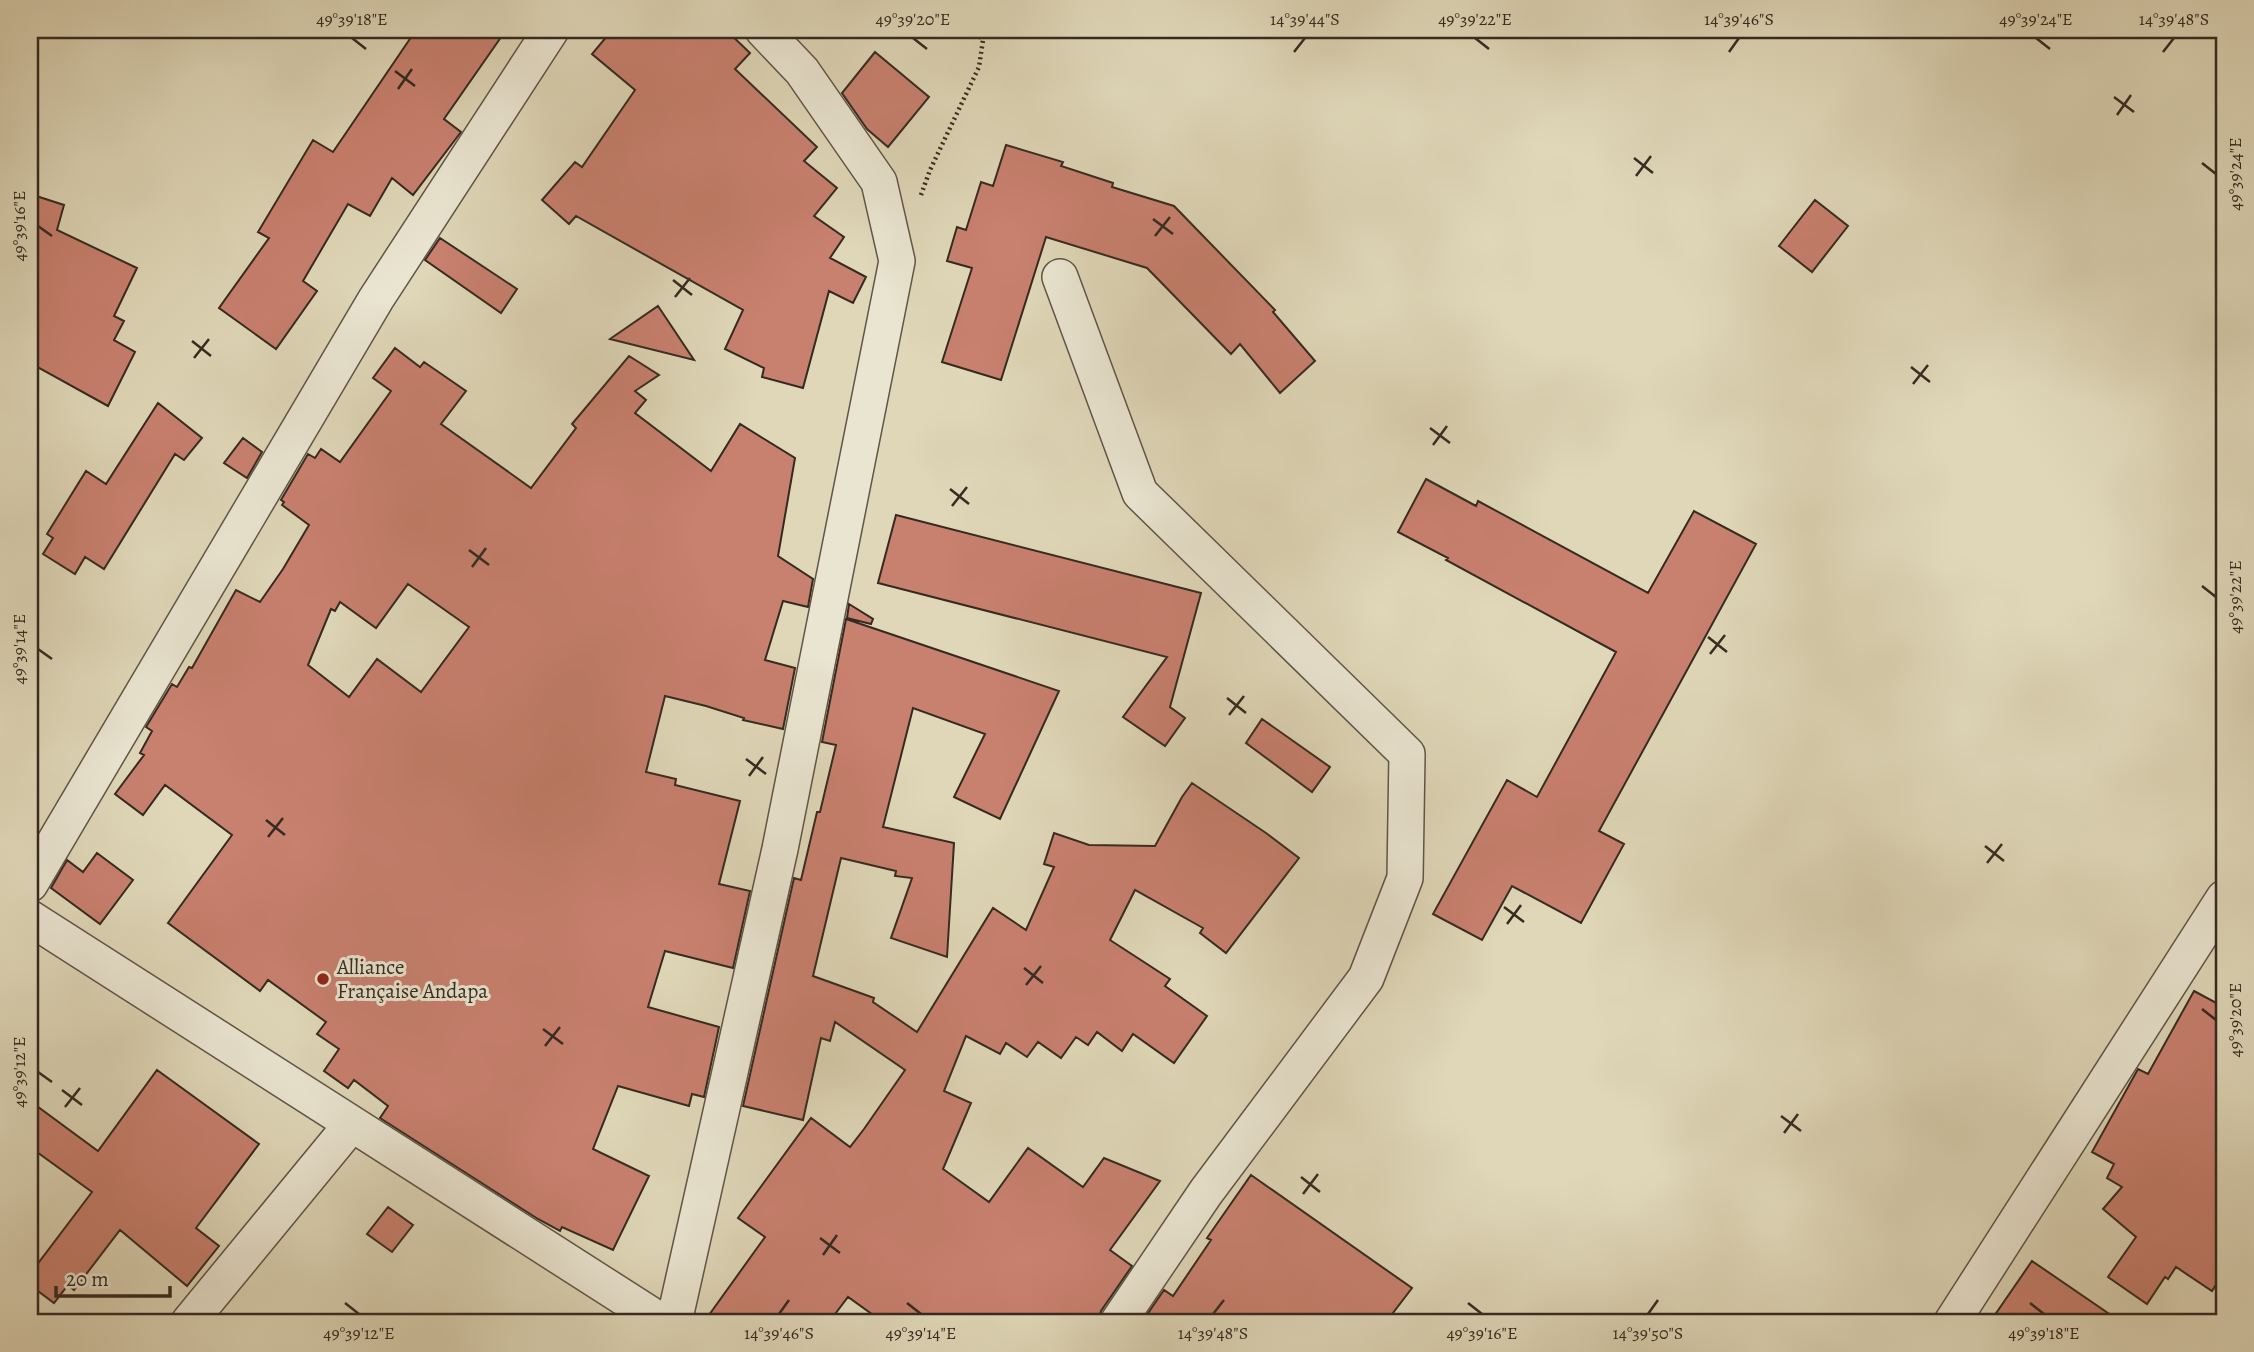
<svg xmlns="http://www.w3.org/2000/svg" width="2254" height="1352" viewBox="0 0 2254 1352" font-family="Alegreya,serif">
	<rect width="100%" height="100%" fill="#dfd7b8"/>
	<filter id="stains"><feTurbulence type="fractalNoise" baseFrequency=".00286" numOctaves="4"/><feColorMatrix values="0 0 0 0 .2 0 0 0 0 .09 0 0 0 0 .02 0 0 0 .5 -.17"/></filter>
	<radialGradient id="worn" r=".72"><stop offset=".6" stop-color="#630" stop-opacity="0"/><stop offset="1" stop-color="#630" stop-opacity=".3"/></radialGradient>
	<path fill="#c8806f" stroke="#352a21" stroke-width="2" fill-rule="evenodd" d="M416 30H506L444 119 461 132 413 195 392 178 370 216 348 204 303 281 317 291 276 349 219 308 269 238 258 232 313 140 333 152Z
		M612 30H726L750 53 735 69 817 147 804 161 837 188 814 216 844 237 830 258 866 277 853 303 829 291 803 388 762 377 764 368 725 349 743 310 576 216 569 224 542 200 575 162 582 167 635 90 592 54Z
		M875 52 929 97 888 147 867 129 842 93Z
		M1006 145 1063 162 1061 166 1113 183 1112 187 1174 206 1275 310 1273 312 1315 361 1280 393 1240 344 1231 354 1147 268 1046 237 1001 380 942 362 972 268 947 261 957 227 966 230 981 182 993 186Z
		M30 194 64 205 57 230 137 268 114 316 124 321 114 340 135 352 108 406 30 363Z
		M1815 200 1848 226 1812 272 1779 246Z
		M440 238 517 289 501 313 425 260Z
		M658 306 694 360 610 339Z
		M395 348 420 367 424 362 466 391 441 424 531 488 576 428 572 424 629 356 659 375 635 391 646 400 635 413 711 471 740 424 795 458 778 556 813 579 808 607 783 601 765 660 795 668 783 729 743 720 744 718 706 706 665 696 646 772 676 779 675 785 740 801 719 884 750 891 733 968 665 951 648 1007 719 1027 704 1097 692 1094 689 1106 618 1086 593 1149 649 1176 613 1250 562 1227 560 1231 538 1219 380 1118 388 1106 354 1080 348 1088 324 1071 339 1049 317 1034 326 1022 268 980 260 991 168 923 232 835 165 785 143 815 115 794 144 755 140 753 152 731 146 727 172 684 177 687 189 667 192 668 236 590 260 602 283 569 309 525 282 505 284 502 281 500 308 454 315 458 321 449 340 462 391 391 373 378ZM408 584 469 627 421 692 377 659 349 697 308 665 331 609 335 611 340 602 376 628Z
		M158 403 202 438 184 460 175 454 104 569 85 557 75 574 43 554 53 538 47 534 86 471 106 484Z
		M243 438 262 452 247 478 224 463Z
		M1426 479 1476 506 1478 501 1648 593 1694 511 1756 544 1599 831 1624 844 1581 923 1512 886 1482 940 1433 914 1507 780 1537 797 1616 652 1446 560 1448 558 1398 532Z
		M896 515 1201 593 1170 707 1185 718 1165 746 1123 717 1167 657 878 583Z
		M849 604 873 619 871 624 847 618Z
		M846 619 1059 691 1000 819 954 797 985 734 913 708 883 827 954 843 947 957 891 938 912 878 895 876 896 871 841 858 813 976 874 998 873 1002 917 1032 993 908 1026 930 1054 867 1044 864 1054 833 1089 845 1155 846 1182 797 1192 783 1266 833 1299 858 1226 953 1200 933 1203 928 1135 890 1110 940 1170 979 1165 986 1207 1016 1174 1063 1133 1034 1122 1051 1097 1032 1088 1045 1076 1037 1061 1058 1038 1042 1027 1057 1006 1043 1000 1054 966 1036 944 1091 971 1103 943 1169 989 1202 1028 1148 1083 1187 1104 1158 1160 1181 1110 1250 1132 1266 1101 1311 1098 1322H883L848 1297 829 1322H704L765 1237 738 1218 811 1118 850 1147 864 1129 905 1070 835 1022 830 1041 821 1038 803 1120 743 1106 794 878 801 880 817 812H820L836 745 822 742Z
		M1262 719 1330 767 1312 792 1246 743Z
		M97 853 133 880 100 924 51 888 67 860 83 872Z
		M2194 991 2224 1007V1272L2212 1291 2176 1267 2168 1279 2165 1277 2147 1304 2108 1277 2136 1237 2103 1209 2122 1187 2107 1178 2114 1164 2092 1152 2138 1069 2148 1074Z
		M157 1070 259 1144 196 1228 219 1246 187 1286 120 1230 74 1290 68 1285 54 1303 30 1285V1274L92 1192 30 1147V1101L98 1151Z
		M1251 1175 1412 1288 1386 1322H1142L1164 1290 1173 1296 1211 1240 1207 1238Z
		M388 1207 413 1225 392 1252 367 1234Z
		M2032 1261 2121 1322H1990Z"/>
	<g fill="none" stroke-linecap="round" stroke-linejoin="round">
		<g stroke="#605547" stroke-width="38">
			<path id="minor" d="M1060 277 1140 493 1407 754 1405 878 1366 978 1206 1192 1118 1322
				M30 884 376 299 551 30
				M30 918 662 1322
				M189 1322 351 1125
				M674 1322 780 849 897 261 879 182 802 71 763 30
				M1952 1322 2224 898"/>
		</g>
		<path stroke="#352a21" stroke-width="4.5" stroke-dasharray="2 3.5" stroke-linecap="butt" d="M921 195 930 170 979 67 983 40 973 30"/>
		<use href="#minor" stroke="#eae5d1" stroke-width="35"/>
	</g>
	<path fill="none" stroke="#352a21" stroke-width="2.5" d="M352 38 366 49M913 38 927 49M1475 38 1489 49M2036 38 2050 49M1294 52 1305 38M1729 52 1739 38M2163 52 2174 38M395 71 415 86M398 89 412 69M2114 97 2134 112M2117 115 2131 95M1634 158 1653 173M2202 163 2216 174M1636 176 1651 156M1153 219 1173 234M38 226 52 236M1155 236 1170 217M673 280 692 295M675 297 690 278M192 341 211 356M194 358 209 339M1911 367 1930 382M1913 384 1928 365M1430 428 1450 443M1433 445 1447 426M950 489 969 504M952 506 967 487M469 550 489 565M472 567 486 548M2202 586 2216 597M1708 637 1727 652M38 649 52 659M1710 654 1725 635M1227 698 1246 713M1229 715 1244 696M746 759 766 774M749 776 763 757M266 820 285 835M268 837 283 818M1985 846 2004 861M1987 863 2002 844M1504 907 1524 922M1507 924 1521 905M1024 968 1043 983M1026 985 1041 966M2202 1009 2216 1020M543 1029 563 1044M545 1046 560 1027M38 1072 52 1082M62 1090 82 1105M65 1107 80 1088M1781 1116 1801 1131M1784 1133 1798 1114M1301 1177 1320 1192M1303 1194 1318 1174M820 1238 840 1253M823 1255 837 1235M345 1303 359 1314M907 1303 921 1314M1468 1303 1482 1314M2030 1303 2044 1314M779 1314 789 1300M1213 1314 1224 1300M1648 1314 1658 1300"/>
	<circle fill="#8f2418" stroke="#eae5d1" stroke-width="2.5" cx="323" cy="979" r="7"/>
	<g text-anchor="middle" dominant-baseline="central" stroke-width="6" stroke-linejoin="round" paint-order="stroke">
		<g font-size="21" fill="#352a21" stroke="#eae5d1" text-anchor="start">
			<text x="337" y="967">Alliance<tspan x="337" dy="24">Française Andapa</tspan></text>
		</g>
	</g>
	<rect width="2254" height="1352" fill="none" stroke="#dfd7b8" stroke-width="77"/>
	<path d="M56 1286v10h114v-10" fill="none" stroke="#352a21" stroke-width="3.5"/>
	<text x="66" y="1286" font-size="21" fill="#352a21" stroke="#eae5d1" stroke-width="5" paint-order="stroke">20 m</text>
	<rect x="38" y="38" width="2178" height="1276" fill="none" stroke="#352a21" stroke-width="2.5"/>
	<g font-size="18" text-anchor="middle" fill="#352a21">
		<text x="352" y="25">49°39'18"E</text>
		<text x="913" y="25">49°39'20"E</text>
		<text x="1305" y="25">14°39'44"S</text>
		<text x="1475" y="25">49°39'22"E</text>
		<text x="1739" y="25">14°39'46"S</text>
		<text x="2036" y="25">49°39'24"E</text>
		<text x="2174" y="25">14°39'48"S</text>
		<text transform="translate(2235 174) rotate(-90)" y="6">49°39'24"E</text>
		<text transform="translate(19 226) rotate(-90)" y="6">49°39'16"E</text>
		<text transform="translate(2235 597) rotate(-90)" y="6">49°39'22"E</text>
		<text transform="translate(19 649) rotate(-90)" y="6">49°39'14"E</text>
		<text transform="translate(2235 1020) rotate(-90)" y="6">49°39'20"E</text>
		<text transform="translate(19 1072) rotate(-90)" y="6">49°39'12"E</text>
		<text x="359" y="1339">49°39'12"E</text>
		<text x="779" y="1339">14°39'46"S</text>
		<text x="921" y="1339">49°39'14"E</text>
		<text x="1213" y="1339">14°39'48"S</text>
		<text x="1482" y="1339">49°39'16"E</text>
		<text x="1648" y="1339">14°39'50"S</text>
		<text x="2044" y="1339">49°39'18"E</text>
	</g>
	<rect width="100%" height="100%" filter="url(#stains)"/>
	<rect width="100%" height="100%" fill="url(#worn)"/>
</svg>
